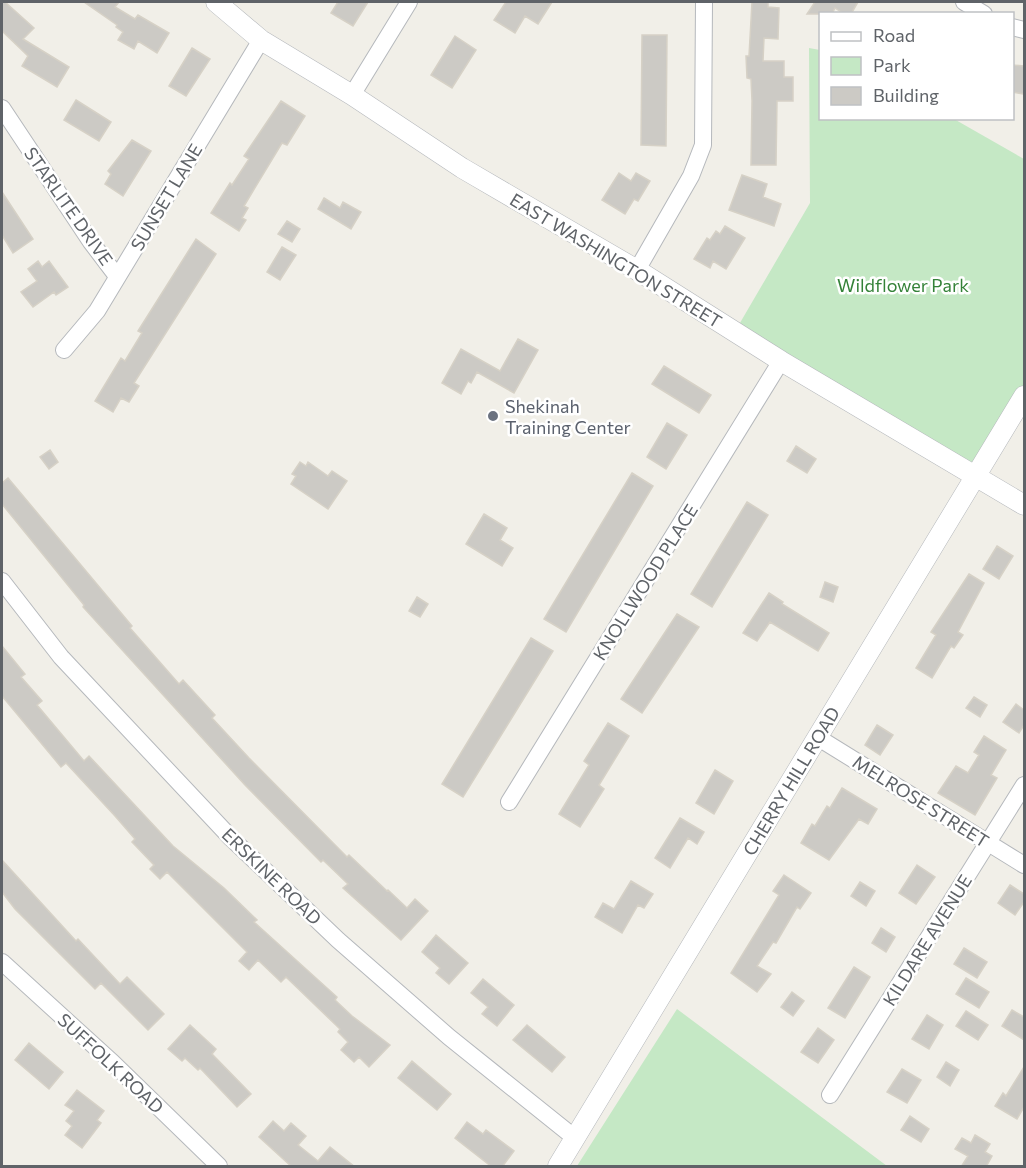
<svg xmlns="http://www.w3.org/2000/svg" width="1026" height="1168" viewBox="0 0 1026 1168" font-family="Commissioner,sans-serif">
	<rect width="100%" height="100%" fill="#f1efe8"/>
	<path fill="#c5e8c5" d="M809 48 820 50V118L954 119 1024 159V388L974 470 737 328 810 203Z
		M677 1009 887 1166H577Z"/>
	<path fill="#cccac5" stroke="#d6d1c6" stroke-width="1.5" d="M2 2H5L34 28 23 39 69 67 57 87 22 66 28 56 2 31Z
		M84 2H119L115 7 135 19 138 15 169 33 157 53 138 41 134 49 118 40 123 32 116 27 117 25Z
		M338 2H368L353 26 331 13Z
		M506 2H552L538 24 525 16 515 33 494 20Z
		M752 2H768V7L779 8 778 39 764 38 763 61H784V77H793V101H777L776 165H751L752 101 751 79 747 78 746 56H749Z
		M815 2H858L851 14H844L835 8 832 14H807Z
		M642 35H667L666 146 641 145Z
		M455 36 476 50 452 88 431 75Z
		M192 48 210 59 186 96 169 86Z
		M1012 65 1024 66V94L1012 92Z
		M76 100 111 122 99 141 64 120Z
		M281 101 305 116 287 145 282 143 250 196 244 206 248 208 242 218 246 220 239 231 211 213 230 183 232 185 249 159 244 156Z
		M132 140 151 151 123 196 105 184 111 174 108 171Z
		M619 173 631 181 636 173 650 181 638 201 634 199 625 214 602 200Z
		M742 175 767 184 763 197 781 204 774 226 729 210Z
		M2 192 33 239 13 253 2 235Z
		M324 198 340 208 343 202 361 212 351 229 318 209Z
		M287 221 300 229 292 242 278 234Z
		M725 226 745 238 726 269 713 261 710 268 694 259 707 238 710 240 716 231 720 234Z
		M196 239 216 254 134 383 139 386 129 402 121 398 113 412 95 401 121 358 125 361 142 333 138 331Z
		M282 247 296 255 280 280 267 272Z
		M38 261 42 267 49 261 68 287 56 295 54 292 33 307 21 292 37 281 28 269Z
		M518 339 538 350 514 393 477 372 471 383 468 381 461 394 442 383 461 349 500 371Z
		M664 366 711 395 699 413 652 384Z
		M667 423 687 435 666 469 647 457Z
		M796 446 816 459 807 473 787 461Z
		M50 450 58 462 49 469 40 457Z
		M300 462 306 466 308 462 328 476 332 471 347 481 328 509 291 484 296 476 292 474Z
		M632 473 653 486 566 632 544 619Z
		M8 478 132 626 130 628 179 684 183 680 215 715 212 718 249 758 347 857 349 855 387 891 388 890 407 908 415 899 428 911 401 940 343 888 348 884 323 860 321 862 245 785 83 607 84 605 2 504V483Z
		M747 502 768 515 712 607 691 594Z
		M484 514 507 528 500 540 513 548 502 566 466 544Z
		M997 546 1013 556 999 579 983 569Z
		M969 574 984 583 958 632 963 635 954 648 951 646 932 678 916 668 936 635 931 632Z
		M825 582 838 587 833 602 820 597Z
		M769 593 783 602 782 604 829 633 818 651 770 622 757 641 743 633Z
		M417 597 428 604 420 617 409 611Z
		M677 614 699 627 642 713 621 699Z
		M531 638 553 651 463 797 442 784Z
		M2 646 25 674 21 677 42 701 37 705 84 761 89 756 173 846 224 888 257 920 254 922 337 997 335 1000 352 1016 390 1045 369 1067 359 1057 354 1062 341 1050 348 1042 338 1032 340 1029 286 977 281 982 258 960 249 970 239 961 247 952 167 872 160 879 150 869 154 865 132 842 135 839 115 816 66 763 61 767 2 696Z
		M974 697 987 705 980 717 966 708Z
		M1016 704 1024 710V725L1019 733 1003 722Z
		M608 723 629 736 599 785 604 789 580 827 559 814 589 765 584 761Z
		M877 725 893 735 880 755 865 745Z
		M984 736 1006 750 991 775 997 778 975 815 938 793 956 766 968 773 979 755 974 752Z
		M715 770 733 781 714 814 696 803Z
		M842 788 877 809 868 824 859 819 829 860 801 843 812 824 815 826 827 806 830 808Z
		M680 818 704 832 697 844 688 838 670 868 655 858Z
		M2 860 76 941 78 939 120 984 127 977 164 1014 148 1030 101 983 95 989 15 909 2 892Z
		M917 865 935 877 916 904 899 893Z
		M784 875 811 893 800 909 797 907 776 943 773 942 757 966 771 974 757 992 731 973 779 895 773 891Z
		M631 881 653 894 644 908 638 905 622 933 595 917 603 903 614 909Z
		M860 882 875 891 866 906 851 896Z
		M1010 885 1024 894V902L1015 915 998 903Z
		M881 928 895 937 886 952 872 943Z
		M436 935 468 963 449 984 436 973 440 968 422 952Z
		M964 948 987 962 977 978 954 964Z
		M854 967 870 977 845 1018 828 1008Z
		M966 978 989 992 979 1008 956 994Z
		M483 979 514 1005 497 1026 482 1014 488 1007 471 993Z
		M792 992 804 1001 793 1016 781 1007Z
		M1012 1010 1024 1017V1040L1002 1026Z
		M966 1011 988 1025 978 1040 956 1026Z
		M927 1015 943 1025 929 1049 912 1039Z
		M190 1025 216 1049 212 1054 251 1094 237 1107 200 1068 198 1070 185 1058 182 1061 168 1049Z
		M527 1025 565 1057 552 1072 513 1040Z
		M818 1028 834 1040 818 1063 801 1052Z
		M29 1043 63 1072 49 1089 15 1060Z
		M412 1061 451 1094 437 1110 398 1078Z
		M946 1062 959 1070 950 1086 937 1077Z
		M1024 1067V1107L1017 1119 995 1106 1003 1093 1006 1096Z
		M902 1069 921 1080 907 1103 887 1092Z
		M77 1090 104 1111 97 1120 101 1123 82 1148 65 1135 72 1126 66 1121 74 1111 65 1105Z
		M910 1116 929 1129 921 1142 901 1130Z
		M273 1121 284 1131 291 1123 306 1136 298 1145 318 1161 330 1147 355 1167H292L259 1137Z
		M467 1122 483 1134 486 1130 514 1151 502 1167H492L455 1138Z
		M975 1135 990 1144 985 1152 992 1156 986 1167H961L968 1156 955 1149 962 1138 971 1143Z"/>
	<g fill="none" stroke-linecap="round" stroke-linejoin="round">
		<g stroke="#b5b8bc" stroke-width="18">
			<path id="minor" d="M964 2 984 14
				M1012 27 1024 30
				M352 95 409 2
				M2 108 91 242 116 275
				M637 270 691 176 703 145 704 2
				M64 350 97 311 261 40
				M2 581 61 657 231 838 338 940 449 1037 575 1138
				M817 737 1024 865
				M509 802 781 361
				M2 962 113 1063 219 1166
				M830 1095 1024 785"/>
		</g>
		<g stroke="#b5b8bc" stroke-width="21">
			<path id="tertiary" d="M216 2 261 40 352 95 462 168 637 270 781 361 1024 505
				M558 1166 1024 396"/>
		</g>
		<use href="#minor" stroke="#fff" stroke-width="16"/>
		<use href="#tertiary" stroke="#fff" stroke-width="20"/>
	</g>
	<circle fill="#6b7280" stroke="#fff" stroke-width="2" cx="493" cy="416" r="6"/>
	<g text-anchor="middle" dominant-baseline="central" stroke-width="5" stroke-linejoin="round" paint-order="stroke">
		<g font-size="18" fill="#5f6368" stroke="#fff">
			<text transform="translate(166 197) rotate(-59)">SUNSET LANE</text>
			<text transform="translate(69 206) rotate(55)">STARLITE DRIVE</text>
			<text transform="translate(616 260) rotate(31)">EAST WASHINGTON STREET</text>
			<text transform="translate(645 582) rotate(-58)">KNOLLWOOD PLACE</text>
			<text transform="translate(791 781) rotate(-59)">CHERRY HILL ROAD</text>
			<text transform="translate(921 801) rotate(32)">MELROSE STREET</text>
			<text transform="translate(272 876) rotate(44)">ERSKINE ROAD</text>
			<text transform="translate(927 940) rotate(-58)">KILDARE AVENUE</text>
			<text transform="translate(111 1063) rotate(43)">SUFFOLK ROAD</text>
		</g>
		<g font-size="18" fill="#348238" stroke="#fff">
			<text x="903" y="285">Wildflower Park</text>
		</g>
		<g font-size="18" fill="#5b616d" stroke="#fff" text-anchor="start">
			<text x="505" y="406">Shekinah<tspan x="505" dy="21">Training Center</tspan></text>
		</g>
	</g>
	<rect width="1026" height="1168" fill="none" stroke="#5f6368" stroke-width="6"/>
	<rect x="819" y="12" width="195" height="108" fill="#ffffff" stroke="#bfc1c3" stroke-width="1.5"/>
	<rect x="831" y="32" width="30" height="9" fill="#ffffff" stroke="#bfc1c3" stroke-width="1.5"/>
	<text x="873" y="42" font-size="18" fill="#5f6368">Road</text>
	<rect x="831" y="57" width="30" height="18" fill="#c5e8c5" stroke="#bfc1c3" stroke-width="1.5"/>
	<text x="873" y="72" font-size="18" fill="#5f6368">Park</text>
	<rect x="831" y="87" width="30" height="18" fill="#cccac5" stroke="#bfc1c3" stroke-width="1.5"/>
	<text x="873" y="102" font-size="18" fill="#5f6368">Building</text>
</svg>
